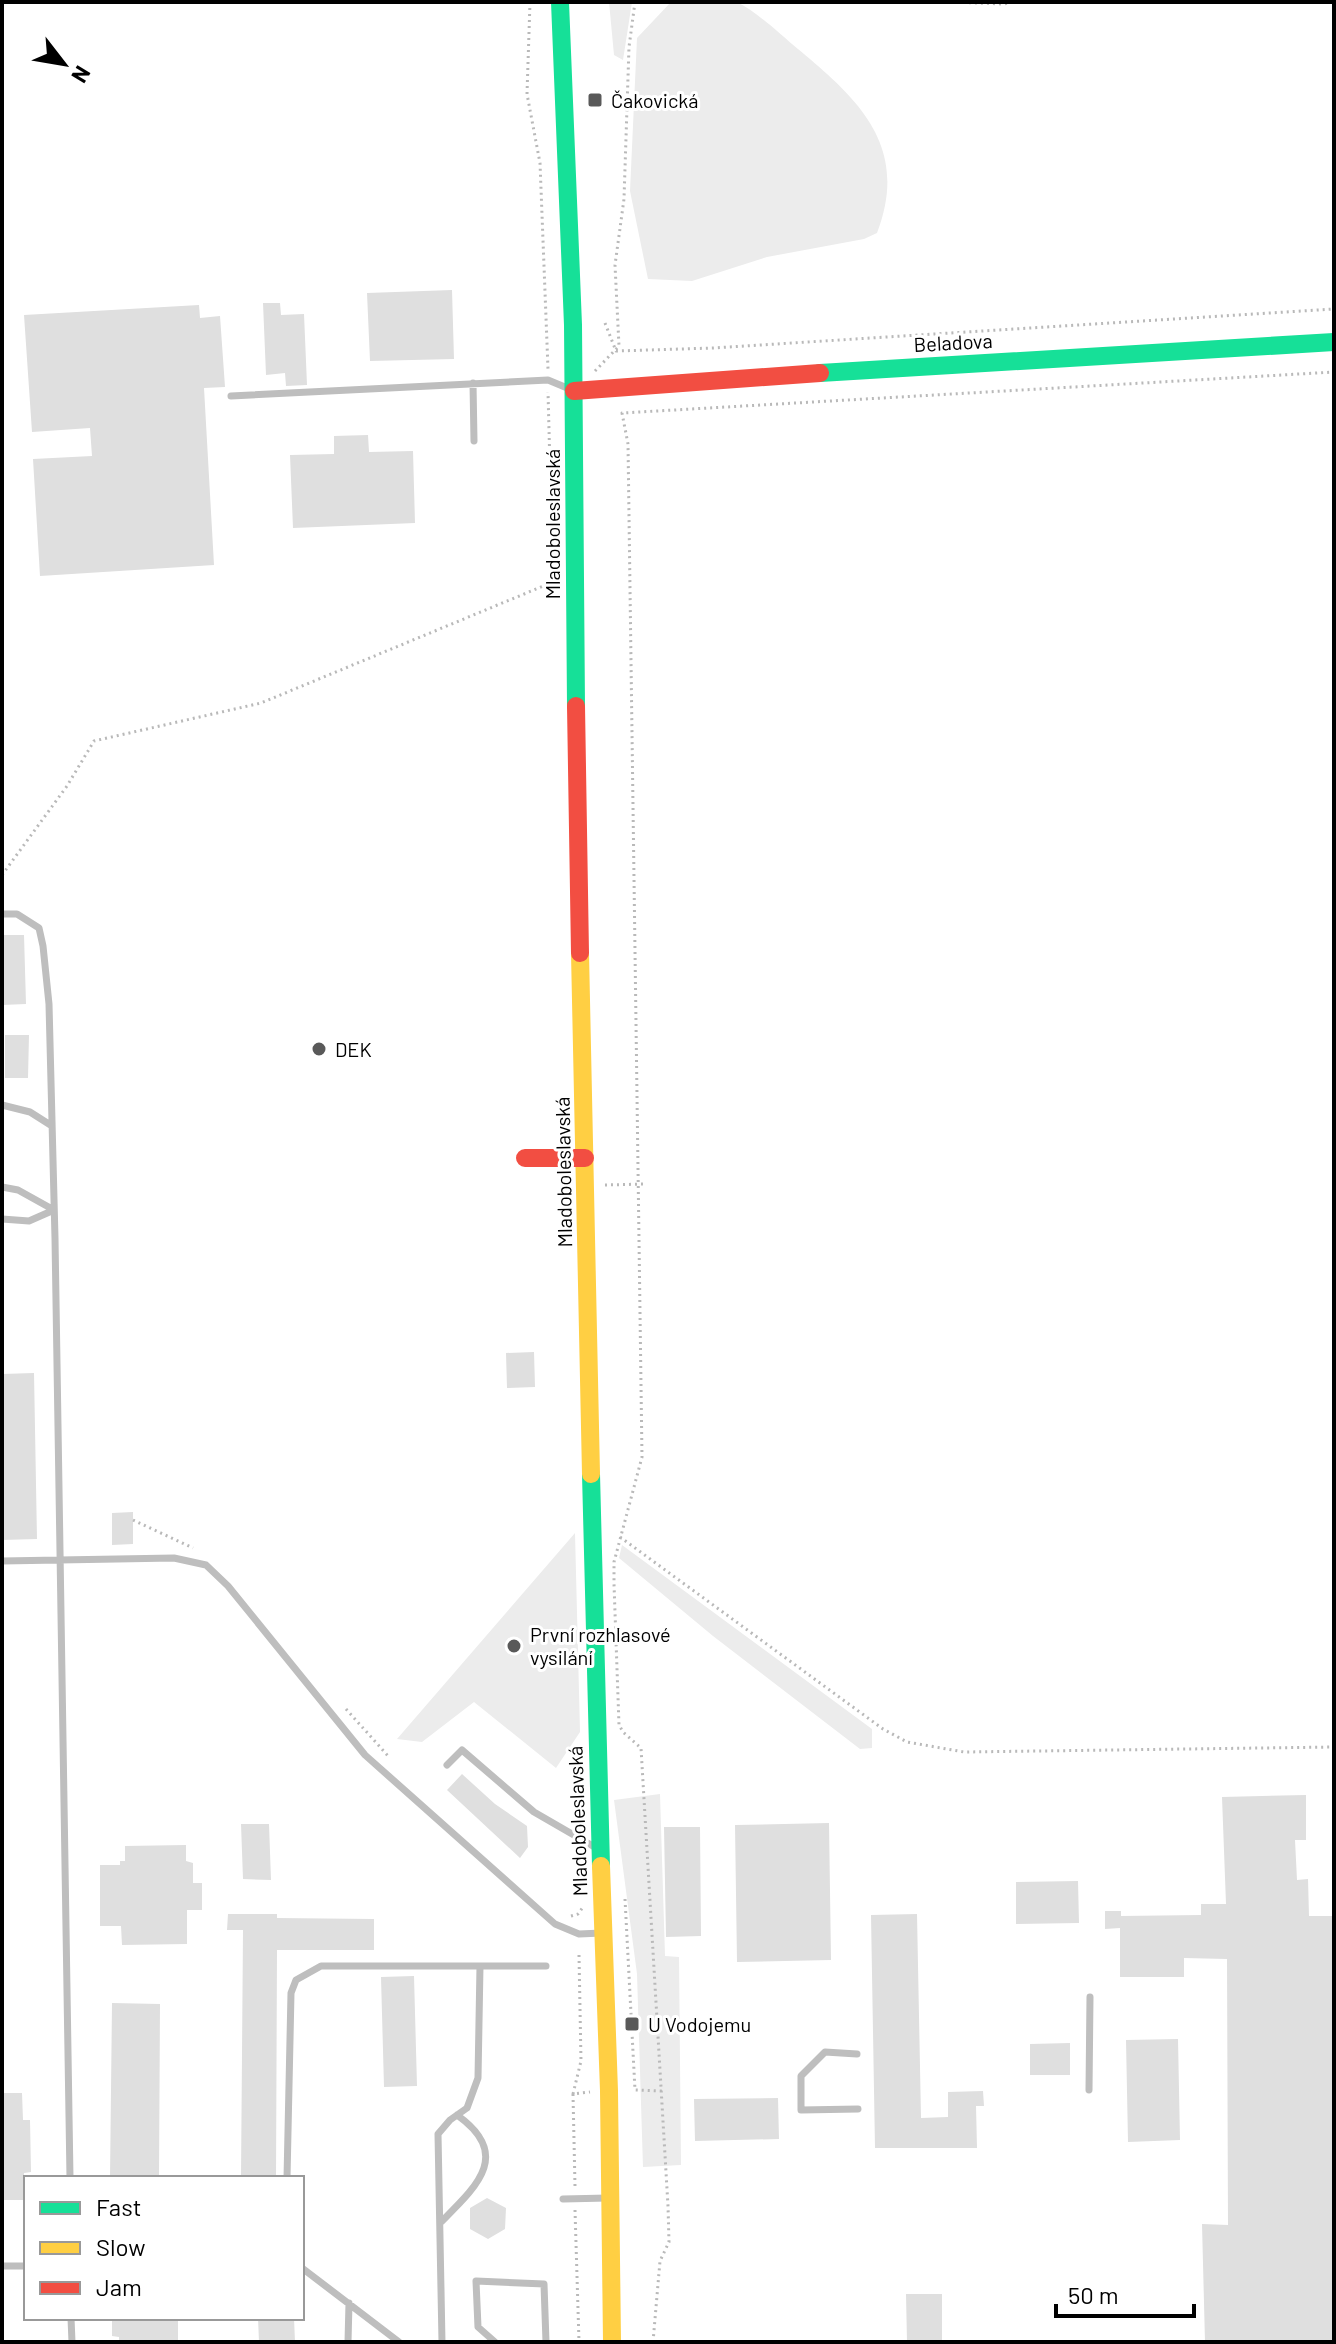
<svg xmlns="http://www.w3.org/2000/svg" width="1336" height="2344" viewBox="0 0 1336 2344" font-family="Barlow,sans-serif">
	<rect width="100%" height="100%" fill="#fff"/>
	<path fill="#ececec" d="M609 2H632L623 60 614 55Z
		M671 2C685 2 728 0 738 3 753 9 779 33 792 44 856 97 911 144 877 233L864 239 767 257 692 281 648 279 630 191 637 38Z
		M575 1533 580 1732 556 1768 474 1702 422 1742 397 1739Z
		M622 1545 872 1729V1748L860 1749 713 1636 619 1558Z
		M660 1794 665 1956 679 1957 681 2165 643 2167 637 1974 614 1800Z"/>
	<path fill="#dfdfdf" d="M452 290 454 359 370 361 367 293Z
		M263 303H280L281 315 304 314 307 385 286 386 285 373 266 375Z
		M199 305 200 318 220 316 225 387 204 388 214 565 40 576 33 459 92 456 90 428 32 432 24 315Z
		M368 435 369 452 413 451 415 523 293 528 290 455 334 454V436Z
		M2 935H24L26 1004 2 1005Z
		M5 1035H29L28 1078H5Z
		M534 1352 535 1387 507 1388 506 1353Z
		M34 1373 37 1539 2 1540V1374Z
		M133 1512V1544L112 1545V1513Z
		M462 1774 495 1804 527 1826 528 1847 520 1858 447 1790Z
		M1306 1795V1840H1295L1297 1880 1308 1879 1309 1916H1334V2342H1205L1202 2224 1228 2225 1227 1959 1184 1958V1977H1120V1928L1105 1929V1911H1121V1916L1201 1915V1904H1226L1222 1797Z
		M829 1823 831 1960 737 1962 735 1825Z
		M241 1824H269L271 1880 243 1879Z
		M664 1827H700L701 1936 666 1937Z
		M186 1845V1861L193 1863V1883H202V1910H187V1944L122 1945 121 1926H100V1865H120V1861H125V1846Z
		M1078 1881 1079 1923 1016 1924V1882Z
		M228 1914H277V1918L374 1919V1950H277L276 2178H241L243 1930H227Z
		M917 1914 921 2118 948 2117V2092L983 2091 984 2106H976L977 2148H875L871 1915Z
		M414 1976 417 2086 384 2087 381 1977Z
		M112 2003 160 2004 159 2178H110Z
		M1178 2039 1180 2140 1128 2142 1126 2040Z
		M1070 2043V2075H1030V2044Z
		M2 2093H22L23 2120H30L31 2172 24 2173 25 2200H2Z
		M778 2098 779 2139 695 2141 694 2099Z
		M487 2198 506 2208 505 2229 488 2239 470 2229V2208Z
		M906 2294H942V2342H907Z
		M178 2318V2342H119V2337L112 2336V2320Z
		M258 2318H294L295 2342H259Z"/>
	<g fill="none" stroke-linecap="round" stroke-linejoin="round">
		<path stroke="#b9b9b9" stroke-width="3" stroke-dasharray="2 4" stroke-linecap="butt" d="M530 2 527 94 540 163 548 369
			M951 2 1004 4 1013 2
			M605 323 616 351 712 348 1334 309
			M595 371 619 346 615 265 624 199 629 47 635 2
			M2 875 67 786 94 741 261 703 553 582 548 392
			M605 1185 645 1184
			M133 1520 193 1548
			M620 1537 883 1729 907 1742 964 1752 1334 1747
			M346 1709 389 1757
			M625 1899 635 2090 662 2091
			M571 1916 578 1914 583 1907
			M579 1955 581 2061 573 2094 590 2092
			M573 2094 575 2186
			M575 2210 579 2342
			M653 2342 660 2261 669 2242 668 2206 641 1748 623 1732 619 1725 614 1584V1562L642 1457 628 444 622 413 1334 372"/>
		<path stroke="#bebebe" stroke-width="7" d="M473 383 474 441
			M231 396 548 380 572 390
			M2 914H17L39 928 43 946 49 1004 55 1238 70 2178
			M2 1105 30 1112 52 1126
			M2 1187 18 1190 54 1210
			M2 1219 29 1221 54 1210
			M2 1561 174 1558 206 1565 228 1586 365 1755 555 1924 579 1934 602 1933
			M447 1765 462 1750 534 1812 598 1849
			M857 2054 825 2052 801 2076V2110L858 2109
			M1089 2090 1090 1997
			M287 2178 291 1993 296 1980 321 1966H546
			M563 2199 608 2198
			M440 2223C476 2187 513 2155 457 2115
			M2 2266H26
			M302 2268 399 2342
			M71 2318 72 2342
			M348 2342 349 2303
			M442 2342 438 2134 450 2120 467 2108 478 2078 480 1966
			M495 2342 478 2327 476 2281 544 2284 546 2342"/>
		<path stroke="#16e098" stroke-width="18" d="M560 2 573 325 576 706
			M820 373 1334 342
			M591 1474 601 1866"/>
		<path stroke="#ffcf43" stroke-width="18" d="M580 953 591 1474
			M601 1866 609 2091 612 2342"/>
		<path stroke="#f24e42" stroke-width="18" d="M574 391 820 373
			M576 706 580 953
			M525 1158H585"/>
	</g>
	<g fill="#595959" stroke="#fff" stroke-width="3">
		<rect x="587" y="92" width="16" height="16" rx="4"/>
		<circle cx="319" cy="1049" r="8"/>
		<circle cx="514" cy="1646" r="8"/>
		<rect x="624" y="2016" width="16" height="16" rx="4"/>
	</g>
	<g text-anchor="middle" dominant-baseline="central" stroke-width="6" stroke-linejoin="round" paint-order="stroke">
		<g font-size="20" fill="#000" stroke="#fff" text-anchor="start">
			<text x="611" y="100">Čakovická</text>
			<text x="335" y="1049">DEK</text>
			<text x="530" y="1634">První rozhlasové<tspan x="530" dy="23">vysilání</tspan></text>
			<text x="648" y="2024">U Vodojemu</text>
		</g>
		<g font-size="20" fill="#000" stroke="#fff">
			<text transform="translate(953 342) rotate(-3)">Beladova</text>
			<text transform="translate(552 524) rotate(-90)">Mladoboleslavská</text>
			<text transform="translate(563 1172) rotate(-91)">Mladoboleslavská</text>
			<text transform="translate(577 1821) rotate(-92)">Mladoboleslavská</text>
		</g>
	</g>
	<rect width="1336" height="2344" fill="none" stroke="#000000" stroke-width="8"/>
	<rect x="24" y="2176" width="280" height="144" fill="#ffffff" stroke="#999999" stroke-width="2"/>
	<rect x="40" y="2202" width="40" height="12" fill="#16e098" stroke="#999999" stroke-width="2"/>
	<text x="96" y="2216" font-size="24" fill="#000000">Fast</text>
	<rect x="40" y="2242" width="40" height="12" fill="#ffcf43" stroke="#999999" stroke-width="2"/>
	<text x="96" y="2256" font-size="24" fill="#000000">Slow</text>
	<rect x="40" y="2282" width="40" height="12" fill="#f24e42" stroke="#999999" stroke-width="2"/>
	<text x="96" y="2296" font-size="24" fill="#000000">Jam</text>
	<g transform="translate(64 64) rotate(121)" stroke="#ffffff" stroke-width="6" paint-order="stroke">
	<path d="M0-6L14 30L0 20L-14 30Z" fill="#000000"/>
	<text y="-12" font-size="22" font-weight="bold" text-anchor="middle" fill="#000000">N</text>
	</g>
	<path d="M1056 2304v12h138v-12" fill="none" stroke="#000000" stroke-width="4"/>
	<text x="1068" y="2304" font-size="24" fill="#000000" stroke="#ffffff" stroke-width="6" paint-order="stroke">50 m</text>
</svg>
